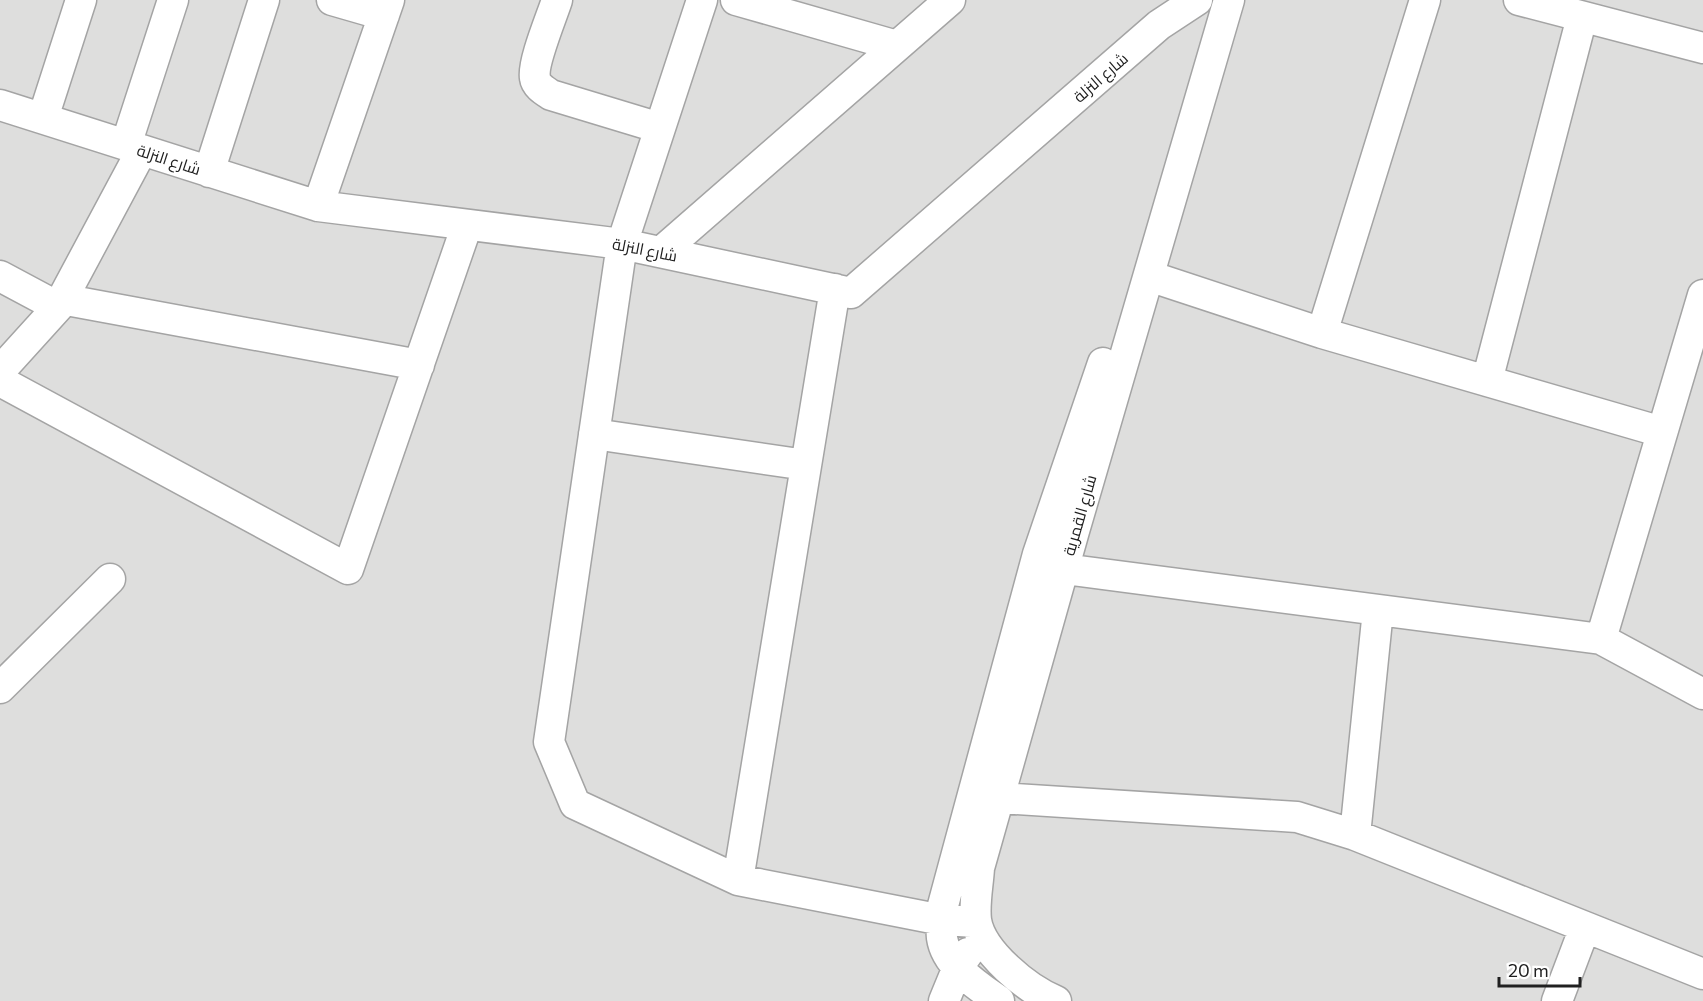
<svg xmlns="http://www.w3.org/2000/svg" width="1703" height="1001" viewBox="0 0 1703 1001" font-family="Commissioner,Cairo,sans-serif">
	<rect width="100%" height="100%" fill="#f0eee8"/>
	<path fill="#dededd" d="M0 0H1703V1001H0Z"/>
	<g fill="none" stroke-linecap="round" stroke-linejoin="round">
		<g stroke="#a4a4a4" stroke-width="33">
			<path id="minor" d="M332 0 384 15
				M557 0C552 16 532 63 535 78 536 86 545 91 551 95L660 128
				M702 0 622 244 549 742 575 804 738 880 942 920 976 922
				M736 0 897 46
				M1519 0 1703 48
				M0 105 318 206 622 244 851 293 1159 25 1197 0
				M43 118 81 0
				M126 145 173 0
				M209 172 264 0
				M318 206 389 0
				M661 252 950 0
				M0 276 58 307
				M1149 276 1322 333 1662 432
				M61 299 419 365
				M1322 333 1425 0
				M0 371 58 307 142 150
				M0 381 348 569 467 225
				M1487 381 1582 17
				M594 434 806 465
				M1064 569 1601 639 1703 694
				M1601 639 1703 295
				M0 688 110 579
				M999 798 1297 817 1355 835 1703 974
				M1355 835 1378 610
				M738 880 835 289
				M944 1001 958 967 968 953
				M999 1001C978 986 946 966 942 938 941 929 942 918 942 909L1038 554 1103 363
				M1056 1001C1027 989 981 952 976 920 974 903 978 885 979 868L1074 531 1229 0
				M1557 1001 1585 927"/>
		</g>
		<use href="#minor" stroke="#fff" stroke-width="30"/>
	</g>
	<g text-anchor="middle" dominant-baseline="central" stroke-width="5" stroke-linejoin="round" paint-order="stroke">
		<g font-size="16" fill="#202020" stroke="#fff">
			<text transform="translate(1100 77) rotate(-41)">شارع النزلة</text>
			<text transform="translate(169 159) rotate(18)">شارع النزلة</text>
			<text transform="translate(645 249) rotate(11)">شارع النزلة</text>
			<text transform="translate(1079 515) rotate(-74)">شارع القمرية</text>
		</g>
	</g>
	<path d="M1499 977v9h81v-9" fill="none" stroke="#202020" stroke-width="3"/>
	<text x="1508" y="977" font-size="18" fill="#202020" stroke="#ffffff" stroke-width="4.5" paint-order="stroke">20 m</text>
</svg>
